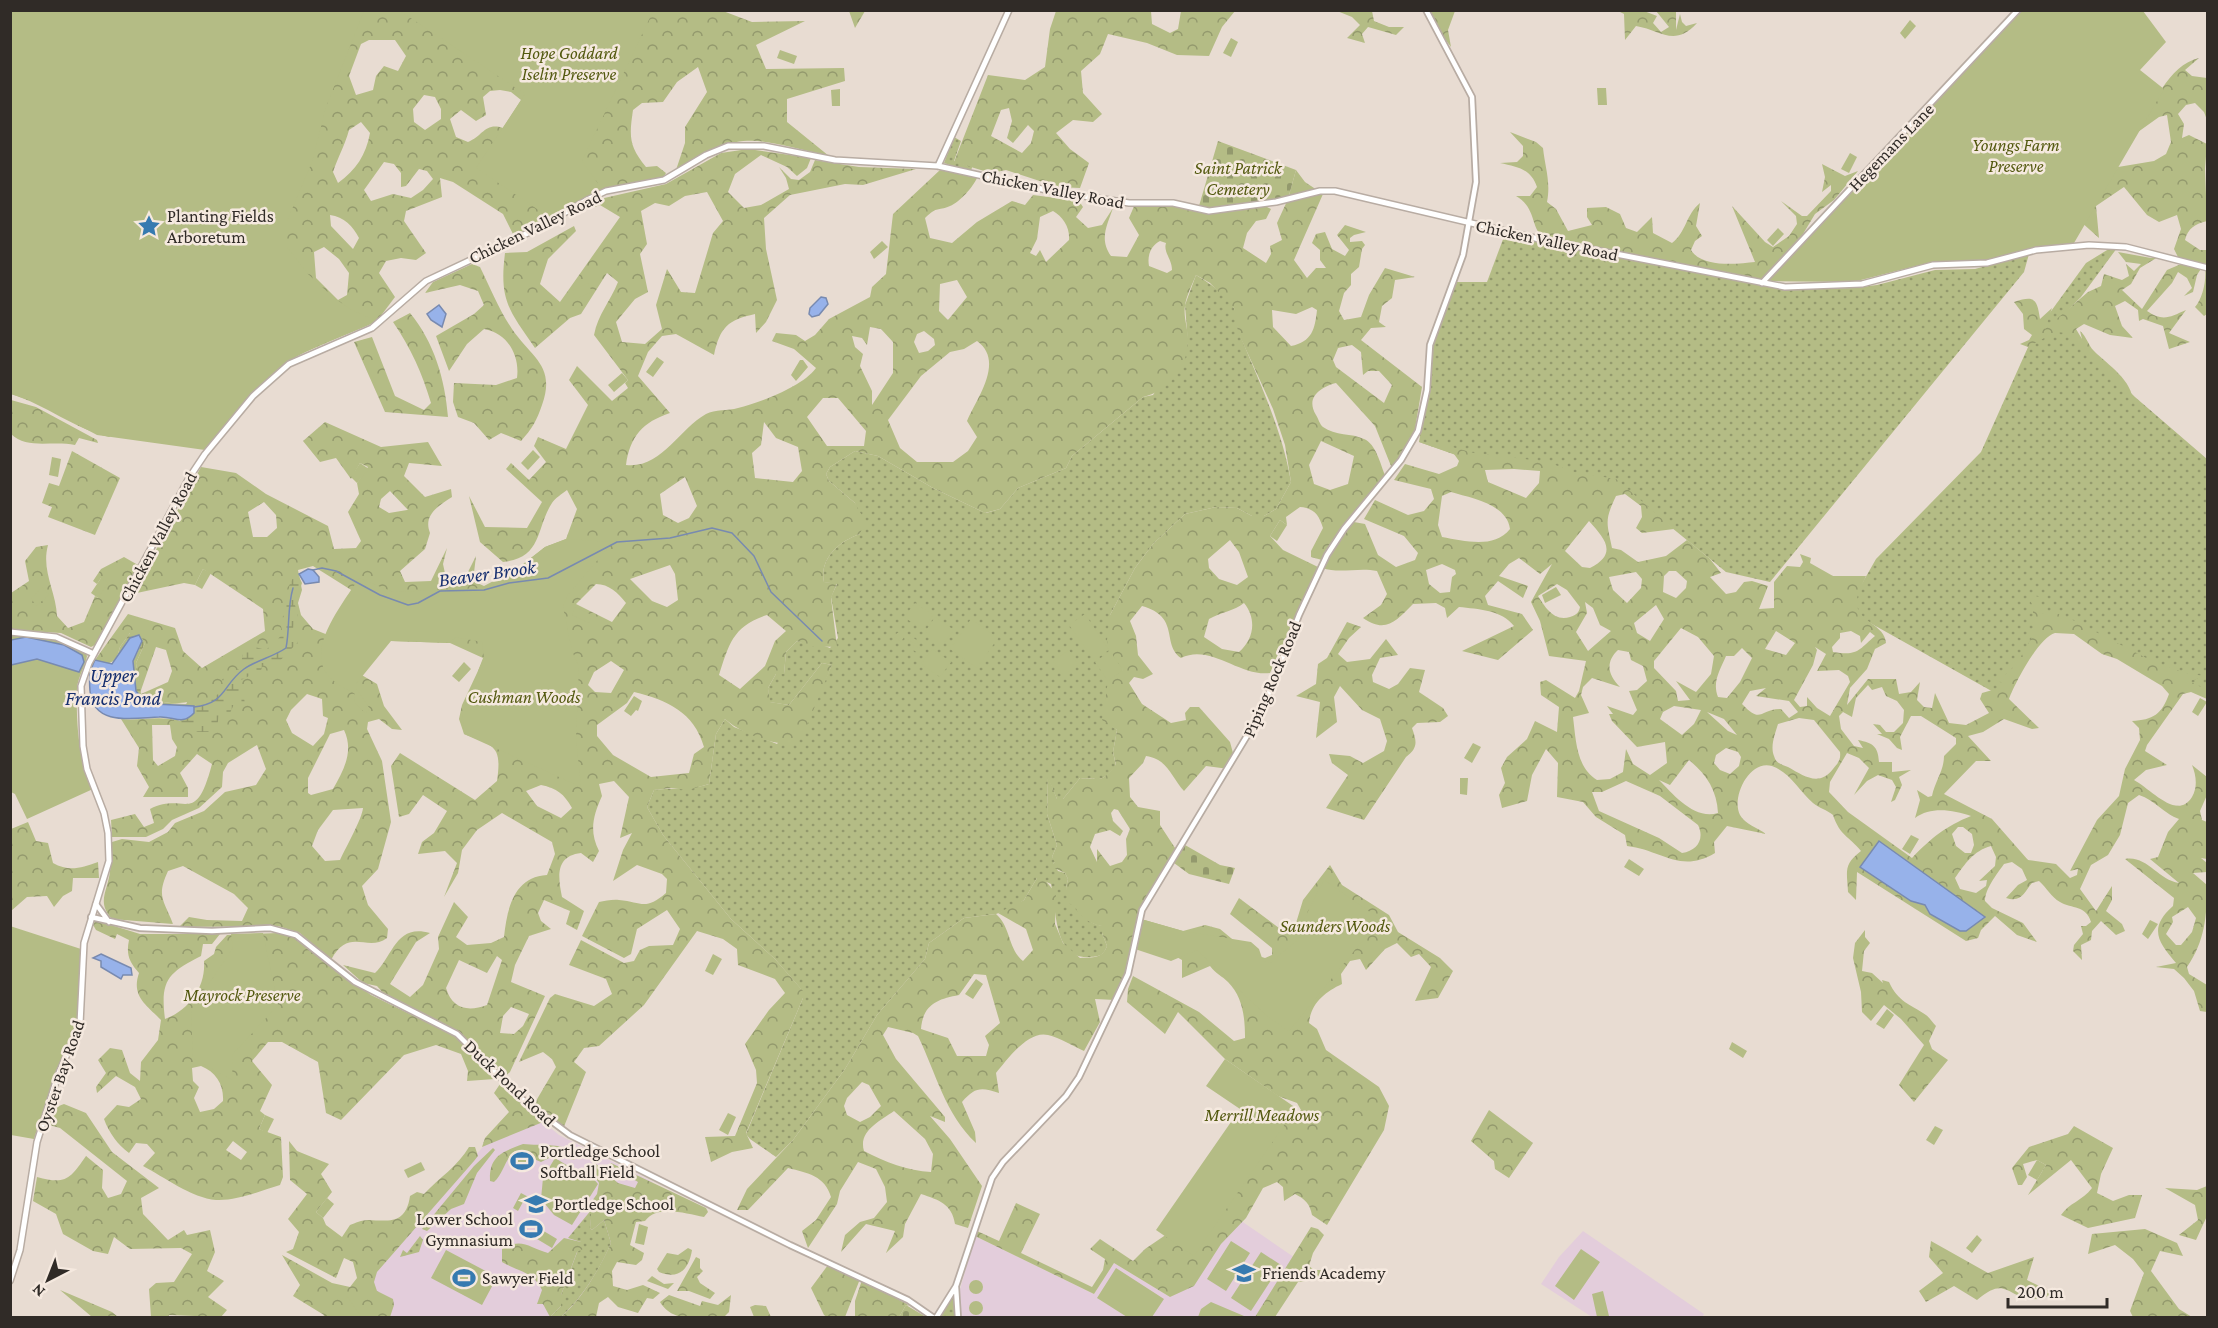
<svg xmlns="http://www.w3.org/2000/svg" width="2218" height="1328" viewBox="0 0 2218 1328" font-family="'Crimson Pro',serif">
	<defs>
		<pattern id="grass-dots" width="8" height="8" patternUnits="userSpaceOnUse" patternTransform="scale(1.5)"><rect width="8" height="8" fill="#b4bc85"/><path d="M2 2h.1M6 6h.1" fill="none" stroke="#93996d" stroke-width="1.8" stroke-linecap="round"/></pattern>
		<pattern id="forest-crowns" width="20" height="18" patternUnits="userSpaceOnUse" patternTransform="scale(1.5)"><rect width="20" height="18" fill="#b4bc85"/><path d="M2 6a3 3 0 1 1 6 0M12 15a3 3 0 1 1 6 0" fill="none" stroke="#93996d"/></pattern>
		<pattern id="wetland-marsh" width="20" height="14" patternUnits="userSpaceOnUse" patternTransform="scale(1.5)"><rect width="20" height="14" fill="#b4bc85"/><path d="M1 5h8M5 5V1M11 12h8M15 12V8" fill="none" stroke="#93996d"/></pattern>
		<pattern id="cemetery-stones" width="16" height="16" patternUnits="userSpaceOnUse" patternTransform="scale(1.5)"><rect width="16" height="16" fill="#b4bc85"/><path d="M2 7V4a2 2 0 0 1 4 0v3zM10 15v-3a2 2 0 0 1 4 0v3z" fill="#93996d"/></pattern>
	</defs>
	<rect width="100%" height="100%" fill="#e8dcd2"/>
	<path fill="#e3cddb" d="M522 1104 559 1135 653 1182 569 1317H361L347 1296Z
		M1234 1216 1304 1264 1271 1317 960 1318 959 1293 975 1236 1094 1294 1114 1263 1170 1297Z
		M1583 1231 1704 1314 1702 1318 1592 1317 1541 1284 1559 1257Z"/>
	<path fill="url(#grass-dots)" d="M954 137 961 141 954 161 972 167 971 172 944 163Z
		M1505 234 1783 289 1853 288 1877 285 1935 270 1975 269 2029 254 2024 272 1770 582 1726 572 1617 483 1569 476 1545 465 1470 460 1419 442 1435 335 1457 282H1487Z
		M2112 247 2117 248 2081 297 2057 321 2135 397 2207 459V695L2050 618 2004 698 1847 610 1876 559 1981 452 2033 336 2086 263Z
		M1196 275C1208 282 1227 295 1234 308 1238 316 1236 327 1240 335 1260 384 1282 429 1291 482L1276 509 1264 516H1252L1237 508 1216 507 1185 514 1153 544 1135 568 1110 615 1123 670 1111 725 1117 730 1113 752 1116 766C1100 783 1103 779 1080 778L1063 799H1057L1048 778 1047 814 1057 845 1052 857 1057 862 1053 863 1058 871 1065 873 1068 879 1066 888C1075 905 1082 923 1103 926L1102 933 1107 946C1103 956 1100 956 1090 957 1053 960 1057 910 1051 884L1037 878 1024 900 1014 907 996 914 964 918 929 943 925 959 877 1015 845 1069 793 1140 776 1157 750 1139 746 1134 803 998 801 989 775 959 731 919 663 835 647 807 654 790C676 787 686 791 709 784L716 734 725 719 734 727 777 744 825 680 832 665 822 663 789 705 769 702 768 688 776 674H784L786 652 797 641C809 646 819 643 830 648L838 638 831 597 837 584 824 582C819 559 839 541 860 534L855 503 829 481 826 474 830 467 855 451 878 456 933 488 981 511 986 513 1000 509 1018 488 1066 468 1072 456 1143 397 1153 395 1188 344 1185 305Z
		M592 1209 590 1228 592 1230 604 1220 611 1243C600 1269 582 1298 561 1317H550L561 1306V1295L581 1242 568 1238Z
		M420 1236 423 1240 419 1252 400 1257 403 1250 407 1253Z
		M952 1298 955 1300 957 1317 940 1318Z"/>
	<path fill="url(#forest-crowns)" fill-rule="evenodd" d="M145 10 723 11 752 22 805 21 756 45 766 69 844 68 845 81 787 99V122L829 156C758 140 742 127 676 170L685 143V127L707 92 698 67 677 82 663 102 642 103 633 110C629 137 629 146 646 167L657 166 666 173 663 178 602 189 514 236 503 214 453 182 440 178 442 197 406 211 404 221 426 253 416 260 401 258 386 261 379 273 395 297 377 321 109 437C75 429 46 405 11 394L10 119ZM369 40H395L406 56 398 71 384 66 376 76 373 90 356 95 349 76 361 44ZM500 90 511 92 521 100 503 128C485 122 483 136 468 142L456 137 450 119 461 110 476 121 486 115 483 97 490 91ZM424 95 435 97 441 109V119L425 130 414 122 413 109ZM361 122 370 133C366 155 356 170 338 183L333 172C338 157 345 145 349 130ZM384 162 394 164 401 173V187L406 186 419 169 427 171 433 179 423 190 411 198 393 194 371 201 364 190ZM330 215C344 217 353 226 359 238L353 249 331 226ZM324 247 339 259 349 273 347 295 338 300 316 278 314 252Z
		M849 11H865L855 28Z
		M1056 11H1151L1152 24 1170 33 1178 29 1181 11H1235L1222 27 1209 56 1177 55 1147 43 1108 34 1100 54 1081 71 1083 93 1102 114 1093 122 1073 120 1056 133 1070 149 1089 163 1080 188 1058 187 1006 170 991 173 954 162 988 75 1025 80 1045 67 1050 29ZM1009 108 1012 121 1007 138 1013 143 1028 125 1034 131 1031 143 1022 153 991 136 1001 110Z
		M1337 11H1372L1374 21 1389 27H1404L1396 35 1368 27 1362 34 1365 43 1347 38 1360 25 1352 17Z
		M1429 11H1455L1448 30 1451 47 1438 30Z
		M1618 11H1644L1657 16 1653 23 1661 32 1669 27 1656 11H1676V30L1680 14 1682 22 1686 26 1697 23C1674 48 1661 30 1636 26L1625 40 1624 14Z
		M2199 58 2185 70 2192 76 2207 78V120L2204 112 2195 103 2186 105 2178 114 2184 124 2182 138 2189 135 2207 144 2205 169 2207 221C2195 224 2188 228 2185 240L2200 250H2207V314L2204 316 2195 307C2203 299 2208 275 2204 264L2197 275 2193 292 2184 296 2192 288 2187 278 2178 272 2172 283 2147 311C2163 322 2170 317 2186 310L2169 333 2190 342 2169 349 2163 326 2143 319 2139 321 2138 310 2125 301 2115 306 2122 326 2133 338 2110 335 2084 324 2076 329 2082 339 2080 331C2087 337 2088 345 2094 351 2108 365 2133 380 2133 403L2068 333 2055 332 2028 347 2020 344 2029 340 2032 335 2024 329 2023 314 2014 302C2035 295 2037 299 2040 319L2052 308 2045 329 2088 292 2101 286 2104 274 2122 280 2129 276 2126 264 2134 271 2141 264 2126 262 2118 252 2151 258 2158 257 2140 268 2131 284 2122 290 2142 309 2167 270 2181 264 2189 266 2178 257 2174 249 2181 229 2177 215 2159 222 2147 215 2124 187 2096 206 2099 238 2080 221 2118 167 2154 161 2166 154 2171 142 2167 115 2159 117 2138 132C2152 107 2168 65 2199 58Z
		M1510 132 1536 142 1543 148C1545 167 1551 182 1547 202L1556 209 1568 231 1592 225 1587 217V208L1606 207 1620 214 1626 228 1637 232 1652 217 1653 233 1672 243C1686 233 1686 214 1700 203L1696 226 1702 236 1695 241 1691 250C1702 268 1737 264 1755 262L1732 206 1765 242 1773 247 1789 236 1797 224 1796 216 1781 201 1802 216H1807L1831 191V185L1822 192 1825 177 1822 164 1845 176 1858 171 1834 200 1815 214 1797 244 1761 281 1544 238C1530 228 1537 208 1516 196H1530L1537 187C1531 169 1518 167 1500 163L1517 162 1523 156V146Z
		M748 149 811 158 807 168 797 176 787 167 761 155 735 174 728 192 744 208 761 205 789 189 786 178 779 167 791 179 799 180 810 172 815 160 859 167 916 169 863 185 845 184 790 195 764 218 766 249 777 300 766 322 756 333 755 314C728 320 720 327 714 355L676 334 662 336 648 352 638 376 670 413C643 422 630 436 626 465 661 469 679 429 706 414 715 409 728 411 738 408 761 402 802 387 816 368L794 349 772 341 776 333 796 335 805 341 815 335 829 319 870 297 872 287 886 274 893 214 940 170 977 178C973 187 960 202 950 206 936 212 939 205 925 218L930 238 952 243 977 222 1012 201 1025 205 1033 195 1079 201 1083 207 1076 217 1088 228 1102 225 1113 208C1107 226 1099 239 1111 256L1127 257 1139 235 1129 218 1135 204 1199 206 1206 209 1261 204 1271 209 1266 219 1256 221 1247 233 1243 248 1266 263 1271 254 1270 246 1282 240 1277 223 1288 199 1296 170 1305 182 1323 194 1294 260 1307 278 1316 268H1326L1320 260V250L1312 243 1316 234 1325 232 1332 249 1345 256 1349 250 1337 235 1345 225 1366 232 1354 235 1350 238V242L1362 241 1365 245 1362 249 1359 267 1351 274V285L1344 293 1339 311 1344 320 1361 317 1369 295 1385 268 1415 277 1395 280 1392 298 1382 306 1379 322 1386 327 1371 328 1361 340 1422 387 1413 441 1396 465 1391 466 1375 426 1336 383C1321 387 1305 397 1316 415 1318 418 1320 425 1323 427 1335 436 1352 433 1364 439 1376 444 1380 463 1385 475L1342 528 1322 560 1311 557V551L1323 528C1319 515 1314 508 1300 507L1286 517 1287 525 1280 520 1270 536 1283 550 1318 567 1270 673C1240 677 1210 643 1181 658 1161 644 1181 617 1142 606L1130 621 1136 636 1138 655 1153 674 1143 679 1134 677 1129 683 1142 704 1171 723 1186 720 1185 713 1190 707H1199L1230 742 1233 753 1229 769 1206 766 1184 791C1171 777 1168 759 1146 756L1143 763 1129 778 1130 797 1138 807 1160 811V825L1177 851 1142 910 1127 972 1115 1000 1095 999 1100 1022 1084 1051C1073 1046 1060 1038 1048 1035 1028 1030 1007 1060 996 1073L999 1093C981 1087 975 1087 962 1102L975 1132 976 1143C945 1114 936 1073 918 1036L913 1033 888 1027 883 1035 896 1059 945 1117V1122L930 1116 950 1139 982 1186 968 1228 955 1224C952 1204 939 1200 921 1194L905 1224 903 1237 886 1253 895 1231 866 1224 841 1252 845 1235 860 1222 874 1218 887 1202 885 1187 876 1169 858 1162 840 1191 837 1204 808 1248 802 1231 816 1220 831 1197C825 1176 808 1173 788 1168L748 1210H737L747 1189 793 1140 845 1069 877 1015 925 959 929 943 964 918 996 914C1011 927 1008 949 1023 961L1033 950 1026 929 998 913 1024 900 1037 878H1043L1056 893 1055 924 1063 943 1080 958C1093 957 1102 959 1107 946L1102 933V926C1092 925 1078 916 1075 906L1068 903 1066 888 1068 879 1065 873 1050 866 1055 862 1052 857 1057 845 1047 814 1048 776 1057 799H1063L1080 778C1103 779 1100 783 1116 765L1113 752 1117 730 1102 720 1108 681 1123 670 1109 650 1107 640 1110 615 1135 568 1153 544 1185 514 1216 507 1237 508 1252 516H1264L1276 509 1291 482 1285 445 1273 409 1238 332 1234 308 1210 283 1196 275C1193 283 1186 296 1185 306 1183 318 1189 331 1188 343 1187 368 1167 392 1143 397L1072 456 1066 468 1018 488 1000 509 985 513 981 511 933 488 878 456 855 451 830 467 826 474 829 481 855 503 865 521 860 534C839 541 819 559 824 582L837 583 831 598 837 647 809 646 797 641 786 652 784 674H776L768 688 770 702 789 705 822 663 832 665 803 735 792 744C770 744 742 734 725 719L716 734 709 784 688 790 671 788 654 790 647 807 663 835 731 919 775 959 803 991V998L746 1133 753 1148 732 1152 711 1162 705 1137 735 1136 757 1083 756 1070 745 1044 769 1010 785 993 775 979 738 965 737 949 723 939 697 931 644 1005 599 1046 584 1048 574 1062 586 1072 563 1129 533 1106 556 1067 552 1059 543 1052 519 1062 550 998 555 994 594 1006 612 994 606 979 569 965 581 940 624 963 634 961 640 950 649 946 673 945 680 929 667 910 637 929 631 954 624 958 582 936 599 902C605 901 613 899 619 900 642 902 645 911 666 893L667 879 662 874 637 865 613 881 623 850 632 833 620 838 629 797 614 781 599 784 602 796C593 816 589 831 599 851L593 862 581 853C555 856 558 877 562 897L584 911 577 930 566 924 570 911 544 900 538 913 541 921 551 929 529 936 515 965 511 982 545 996 510 1072 503 1078 461 1035 385 995 377 986 363 983 343 965 375 973C393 956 396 923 430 933L416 942 390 984 410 997 423 985 439 949 438 937 454 902 468 917 456 937 467 945 491 943 504 937C507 910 513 877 547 875L555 854 552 842 502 813 477 830 462 850 458 873 444 897 457 863 445 851 418 854 422 842 434 833 447 811 423 795 409 814 399 817 391 766 400 753 475 800 497 781C502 746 495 746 464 734L459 719 462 705 475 711 478 671 483 658 450 643 391 641 364 598 313 566 298 570 302 590 298 603 301 615 313 629 333 637 360 674 377 684 384 706 402 730 392 729 379 719 368 722 367 729 382 761 391 822 378 869 362 886 368 905 388 929 387 938C367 953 349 926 331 960L300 933 278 926 179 927 189 917 207 920 242 921 248 908 234 894 183 866 168 871C156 897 164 900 173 924L112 919C96 902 108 891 110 871 112 861 112 852 112 842L122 839 149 842 168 832 175 823 204 811 225 792 256 785 266 769 257 745 228 763 223 772 222 787 199 808 172 820 163 829 146 837H112L111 820 135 814 144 827 154 823 150 809C186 791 195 828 212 764L197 754 180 773 188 788V797H143L149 787 137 766 139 748 121 719C141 721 159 715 180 721L187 702C175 705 151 702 141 694L168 682 172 671 166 650 156 647 140 693 136 663 145 643 130 633 120 647 116 660 107 664 95 660 128 614 175 628 183 651 202 668 265 631 263 609 203 569 195 585 184 583 132 594 201 467 236 473 266 494 328 526 334 549 356 548 361 541 348 512 359 494 357 483 368 467 360 463 351 479 336 458 320 462 303 441 325 422 381 447 428 442 442 466 409 463 404 476 425 497 451 489 452 497C438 506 423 515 430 533L425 549 400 571 405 582 431 581 447 548 443 564 446 578 466 576 476 556 473 581 484 586 518 568 545 547 566 539 577 509 567 490C562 494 555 498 552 503 536 527 543 558 503 562L480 542 469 496 485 527 527 528 542 502 506 469 511 463 529 480 546 462 534 446 538 437 566 449 588 405 569 380 577 366 612 401 628 388 625 383 628 380 594 335C598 314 610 302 618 282L607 273 581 314 570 318 535 348C509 310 499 301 505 253L527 252 574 226 576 231 548 259 540 284 560 302 620 217 600 205 589 209 591 201 666 184 721 153ZM707 192 723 221 713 233 695 293 681 292 667 269 656 305 662 329 645 344 622 342 616 322 635 299 648 292 640 254 647 244 641 211 655 203 669 206 685 196ZM1053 211C1063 217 1070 227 1069 240L1046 262 1040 250 1036 256 1030 253 1037 239 1040 217ZM1160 241 1166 243C1163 252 1172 259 1172 270L1167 273 1149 266C1147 255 1151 246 1160 241ZM957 280 967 297 948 320 939 311 940 284ZM1312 307 1317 310C1315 329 1312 342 1291 346L1273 327 1272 310 1296 314ZM870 327 881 329 893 342V373L872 405V391L860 366 863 354 855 347 852 336 862 338 867 345ZM924 331 934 339 935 345 928 351 919 353 914 342 917 334ZM977 341C1005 361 977 398 967 421L977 437 968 451 953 462H917L900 448 888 420 921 376 950 352 964 349ZM1352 345 1361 352 1363 375 1368 371H1379L1392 385 1384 403 1336 367 1333 360 1338 348ZM823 398H838L866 431 864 446H827L807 417ZM764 422 776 438 798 447 802 471 793 482 755 478 752 453 761 445ZM1321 441 1354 456 1348 484 1330 490 1314 484 1309 465ZM685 477 697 506 689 518 678 523 663 515 660 494ZM390 491 408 510H407L389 513 379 507 381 499ZM264 502 276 515 277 528 267 537H253L248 512ZM1230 540 1239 552 1248 577 1237 585 1219 579 1209 568 1208 559ZM670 565 675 574 678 600 667 607 652 601 630 579ZM596 584C609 584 618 593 626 603L612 622 576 604ZM1244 603C1257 619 1254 639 1239 652L1222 649 1204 637 1209 619C1221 612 1234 611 1244 603ZM767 615 786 631 775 641 765 666 740 689 719 675C729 644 733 626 767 615ZM611 661 624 670 611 693 595 692 588 685 594 672ZM634 692C667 700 694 712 704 747L694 754 689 773 651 777 613 755 597 736V725L627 703ZM307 694 322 699 323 716 328 718 324 734 313 746 292 733 286 720 291 710ZM152 725H170L172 739 177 747 175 756 158 766 153 760ZM344 730C354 751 344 770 333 789L311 795 308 793V778L330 734ZM541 785C557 788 564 794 572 808L561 818 537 806 526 791ZM363 808C362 819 346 847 340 860L325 861 312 846 318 830 333 810ZM1114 809 1118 810 1130 829 1126 839 1127 855 1122 862 1110 866 1097 849V862L1090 847 1095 834 1110 830 1120 836 1123 831 1113 821 1111 813ZM497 956 502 960 487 1005C468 1012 452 1009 446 988L459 960 487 973ZM974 974 986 975 1000 1023 985 1036 989 1045 986 1056H957L948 1038 921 1029C923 1004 938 999 959 995ZM511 1007 529 1014 523 1026 514 1034 500 1033 503 1016ZM862 1082 869 1085 881 1106 870 1117 860 1122 847 1115 844 1106 847 1098ZM894 1111 925 1139 933 1154 931 1172C908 1171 885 1162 864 1151 858 1131 880 1121 894 1111Z
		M472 264 480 267C490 287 499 310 512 329 532 358 556 366 542 405 537 420 532 429 521 441L501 433 489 440 474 423 458 417 453 402 454 383 496 385 517 378C520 356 508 333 484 329L467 344 449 371 436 336 474 314 484 305 478 291 460 285 425 293 433 282Z
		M410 313C434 342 445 379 448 417L385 412 354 342 372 337 395 396 424 410 431 403C422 373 411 348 393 322Z
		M11 400 36 407 97 440 98 443 79 438 75 445C53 440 27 450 11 434Z
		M1419 442 1441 444 1474 453 1548 462 1573 472 1616 479 1674 529 1642 533 1636 528 1642 517 1641 506 1625 494 1616 496C1604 521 1607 523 1612 548L1621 550 1638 562 1666 556 1687 540 1710 559 1721 573 1710 577 1726 594 1736 592 1744 582 1752 581 1768 586 1759 609 1774 608V582L1787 566 1800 567 1803 562 1800 554 1811 558 1810 563 1833 576H1866C1863 584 1855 596 1857 605 1859 622 1885 625 1886 643L1875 649 1867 669 1850 688 1847 705 1868 679H1896L1899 694 1911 692 1920 682 1917 700 1924 707 1932 708 1935 693 1949 723 1966 725 1989 713 1980 699 1982 693 2003 687 2004 683 1994 680C2016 675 2028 642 2039 624L2033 626V606L2027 595 2029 594 2039 597 2041 608 2038 614 2052 612 2065 616 2154 662 2189 674 2207 676 2189 681 2207 690V699L2191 692 2183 694 2147 745 2145 751 2167 765 2146 770 2134 780C2151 789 2177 821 2192 797 2198 787 2196 775 2192 765L2207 777V795L2200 811 2202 820 2207 822V859L2201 858 2207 863V872L2193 873 2207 885C2207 916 2205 941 2187 967L2189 974 2207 985V1012L2200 1011 2194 991 2184 978 2174 969 2156 967 2176 963C2158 942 2148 928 2173 906L2174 898 2125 859C2147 855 2158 880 2179 883L2150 859 2158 857 2168 832 2179 819C2164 814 2155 800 2139 795L2128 803 2120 835 2108 855 2091 865 2080 889 2096 911 2112 886V900L2106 911 2122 924 2125 931 2116 935 2101 921 2092 931 2091 940 2081 945 2082 960 2073 951 2074 945 2083 934 2081 926H2086L2091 922C2086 905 2072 909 2060 902 2051 897 2047 888 2039 881L2032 883C2024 892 2022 903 2006 898L2018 885 2027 880 2022 869 2012 862 2004 864C1997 874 1985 889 1985 901L1992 908 2023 923 2037 942 2017 935 1995 916 1981 930 1978 938 1966 941 1857 872 1856 900 1848 892C1847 871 1843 865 1861 851 1849 836 1840 836 1833 815 1827 810 1819 808 1813 803 1799 791 1791 773 1772 766 1749 759 1731 798 1740 815 1745 824 1758 828 1766 834L1727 826 1714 842 1715 853C1680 874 1662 850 1627 846L1625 835 1596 817 1583 802 1557 797 1558 763 1546 749 1532 775 1527 801 1502 808 1499 795 1505 783 1501 768 1507 757 1527 739 1535 721 1557 732 1559 707 1541 695 1540 682 1546 680 1575 698 1579 691 1586 661 1549 656 1540 621 1531 602 1552 564 1540 574 1519 558 1509 564 1499 576 1528 586 1523 598 1498 581 1485 596 1488 605 1522 614 1533 630 1498 660 1462 651 1514 626C1502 610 1478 609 1459 607L1447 618 1445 608 1436 603 1413 604C1396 621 1386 634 1363 618L1381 605 1387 594 1377 571C1359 567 1340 574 1322 568L1335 544 1354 522 1365 524 1378 555 1396 567 1415 560 1418 553 1404 536 1364 519 1375 500 1408 515 1424 511 1434 499 1431 489 1394 480 1405 464 1439 474 1457 466 1459 461 1454 454ZM1514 469 1540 471 1539 483 1526 498 1488 482 1485 470ZM1451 492C1471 498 1507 504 1510 529 1494 549 1465 541 1442 537L1438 525 1442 496ZM1589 521C1604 538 1619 553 1590 568L1582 567 1565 551ZM1442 564 1455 570 1456 574 1452 577 1450 592 1440 593 1429 584 1426 570ZM1669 571H1676L1687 581 1686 588 1676 598 1663 592 1664 576ZM1636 572 1642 579 1641 588 1627 603 1613 590 1609 577ZM1557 584 1567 590 1580 607C1579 613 1576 615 1570 617 1554 622 1545 607 1538 596ZM1585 602 1593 608 1600 625 1611 631 1588 651 1576 632 1587 613ZM1656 605 1664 619 1650 641 1637 633 1634 623ZM1681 628 1698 637 1714 656 1711 674 1696 692 1676 681 1690 700 1678 701 1676 691 1654 668V661ZM1776 631 1795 643 1786 655 1765 649ZM1851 631 1860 636 1861 643 1870 632 1875 636C1858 650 1859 656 1833 652L1832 647 1840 638V633ZM2055 633 2074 634 2102 654 2117 659 2162 686 2169 694C2162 714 2153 720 2132 721L2139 728 2140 740 2125 769 2119 796 2097 820 2070 871 2078 869 2077 875 2070 878 2056 864 2028 860 1992 819 1944 794 1976 761H1991L1968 736 1983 732 2004 719 2032 729 2039 728 2009 699C2015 683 2039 637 2055 633ZM1815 647 1826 654 1817 671 1839 670 1848 676 1850 682 1830 716 1817 708 1807 697V706L1800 707 1794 700 1813 665 1817 650ZM1742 648 1752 658 1740 682 1727 698 1718 697C1712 682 1720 670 1726 656H1734ZM1618 650 1629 652 1631 660 1643 666 1647 681 1637 690 1629 691 1637 710 1633 715 1607 706 1613 714H1609L1612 721 1637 747 1665 742 1667 763 1650 775 1633 764 1626 749 1623 772 1610 779 1597 780C1576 767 1576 740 1573 717L1589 713 1581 695 1583 687 1592 678 1620 687C1608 675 1605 662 1618 650ZM1868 685 1872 690 1882 687 1886 696 1897 701 1904 710 1903 723 1894 732H1886L1880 725 1873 724 1882 734H1877L1889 739 1897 748 1902 750 1900 737 1911 716H1921L1956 738V744L1944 756C1944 771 1935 781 1932 796L1928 797 1917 790 1920 800 1915 818C1931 806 1953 810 1971 816 1946 826 1931 838 1912 858L1848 812 1829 792 1830 782 1847 753 1859 758 1869 768 1854 795 1867 781 1878 775 1892 780 1896 787 1891 802 1895 800 1902 785 1899 777 1911 770 1892 772V762H1879C1878 746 1873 743 1858 740L1863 748 1854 746 1841 729 1839 716 1843 712 1852 717 1856 698ZM1766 688 1756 696 1789 701 1798 712 1789 718 1781 709C1759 709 1762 725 1742 704L1750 691ZM1674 706 1701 710 1694 724 1682 735 1660 719 1663 712ZM1707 712 1724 719 1737 735 1728 731ZM1799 718 1814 720 1840 752C1841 760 1838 763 1833 769 1819 787 1804 776 1788 767 1782 764 1776 764 1774 756 1770 746 1775 734 1778 724ZM1726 748 1738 752 1741 757 1739 766 1730 774 1720 770 1714 763 1716 755ZM1689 760C1706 774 1717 790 1718 813 1694 820 1674 795 1659 780L1670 785ZM1626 781 1660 796 1698 825C1705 839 1697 851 1682 853L1659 838 1599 811 1592 792H1602ZM1958 827H1963L1972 834 1974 845 1971 853H1965L1956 846 1952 834ZM1879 842 1984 918 1930 914 1925 905 1911 901ZM1991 846 1996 857 1995 866 1979 881 1987 880 1986 886 1976 893 1960 889 1955 878C1965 864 1973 851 1991 846ZM2188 907 2196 918 2192 932 2181 945H2176L2166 934 2173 922 2172 917Z
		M72 451 120 478 95 535 48 517 52 507 42 503 49 483 59 486Z
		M48 545C41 571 56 591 57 616L68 628 84 622 95 596 98 598 101 578 97 584 93 581 101 569 124 557 138 565 97 644 91 647 61 633 11 630V593L29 581 25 561 36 547Z
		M1347 622 1361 627 1349 638 1338 654 1347 662 1370 659 1386 639 1398 655 1380 658 1372 675 1373 682 1389 689 1398 684 1410 668 1425 670 1419 692 1443 708 1448 716 1440 722 1417 723 1412 728C1417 742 1418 748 1406 757L1364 820 1326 808 1348 775 1332 763 1329 754 1350 756 1363 763 1384 751 1387 741 1380 719 1362 710 1340 686 1334 697 1337 722 1316 738 1320 702 1296 696 1316 684 1318 664 1327 658Z
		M28 822 36 841 48 843 53 863C69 872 81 868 98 862L99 878H73L72 891 63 896 54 907 47 896 27 897 11 911V829Z
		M1330 865 1342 885 1389 915 1398 932 1440 958 1453 971 1438 998 1415 1001 1431 967 1419 954 1411 957 1397 943 1385 949 1366 970 1360 959 1350 961 1341 974 1342 984C1325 992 1311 1003 1309 1023L1317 1029 1326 1050 1379 1087 1389 1106 1384 1130 1327 1225 1312 1215C1310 1204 1305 1199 1295 1194L1284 1201 1283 1187 1277 1182 1263 1188 1246 1218 1221 1244 1194 1286 1170 1297 1114 1263 1094 1294 975 1236 977 1231 999 1241 1016 1203 1040 1214 1021 1253 1092 1287 1103 1270 1105 1259 1090 1249 1100 1239 1133 1261 1145 1249 1192 1217 1287 1121 1301 1110 1297 1103 1278 1096 1225 1059 1178 1012 1165 1034 1127 1002 1128 989 1133 976 1199 1012 1234 1041 1245 1038C1245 1018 1243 997 1228 982 1222 976 1216 974 1210 966L1182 978V960L1166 951 1141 919 1183 931 1205 925 1220 929 1249 953 1265 958 1272 955V948L1230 914 1239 898 1279 928 1293 933 1303 900Z
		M98 921 140 934H220L212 944H203L201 956C168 973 160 980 165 1019 189 1010 206 987 204 961L214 954 216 947 227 935 277 933 295 938 371 995 457 1037 495 1079 467 1081 468 1071 461 1054 436 1045 404 1055 341 1120 326 1113 318 1062 282 1042H268L252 1061 272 1085 260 1111 265 1115 259 1129 281 1137 283 1177 280 1185C260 1191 237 1201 216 1200 192 1198 164 1177 143 1166L155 1153 147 1144 136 1143 129 1153C118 1145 109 1133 104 1119L117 1105 129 1107 141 1099 135 1087 116 1076 97 1093 96 1087 106 1073 98 1060 110 1048 122 1050 130 1073 140 1081 141 1062 158 1040 161 1020C146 1005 131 996 139 973 129 962 126 954 129 940L117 934 115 939 96 930 92 923ZM201 1066C216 1072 224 1085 223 1101L214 1109 200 1112 194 1098 199 1087 193 1081 192 1068ZM233 1141 247 1152 241 1160 226 1150Z
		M1865 930V937L1870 943 1864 951 1862 971 1872 973 1883 983 1882 980 1889 982C1898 1002 1910 1004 1926 1015 1929 1017 1933 1023 1936 1026L1929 1041 1932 1049 1948 1060 1914 1102 1899 1085 1924 1045 1901 1019 1884 1005 1871 1021 1862 1012 1861 992 1853 958 1855 943Z
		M500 1084 543 1122 482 1147 485 1138 509 1112 494 1093Z
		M64 1104 86 1113 112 1152 159 1188 141 1198 143 1214 168 1240 184 1230 187 1235 210 1230 215 1252 207 1271 224 1281 208 1297 227 1310 221 1317 169 1315 168 1317H151L149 1289 156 1283 174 1282 192 1254 181 1248 130 1249 114 1237 108 1254 93 1251 63 1234 56 1214 33 1201 37 1177C66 1185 70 1179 86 1156L103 1170 102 1188 108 1198 121 1194 127 1181 60 1128 49 1125C52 1114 54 1107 64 1104Z
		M1489 1110 1533 1143 1509 1178 1495 1169 1494 1161 1471 1141Z
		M2074 1126 2113 1148 2101 1174 2097 1193 2113 1201 2129 1195H2142L2135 1218 2088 1228 2061 1215C2069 1203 2082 1201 2092 1188L2071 1160 2028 1195 2046 1165 2037 1160 2023 1164 2027 1177 2022 1185H2018L2012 1168 2029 1147 2068 1134Z
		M289 1141 297 1151 329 1164 321 1174 332 1192 316 1212 323 1218 326 1225 342 1237 350 1225C355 1223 362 1220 368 1220 390 1221 406 1224 410 1196L417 1192 424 1194C439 1178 458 1166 469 1147H475L478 1156 474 1161 377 1272 374 1282 377 1291 393 1299 394 1305 390 1317H323L324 1315 293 1296 300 1285 282 1255 332 1283 350 1287 357 1278 353 1262 344 1258 336 1278 286 1252 293 1249 299 1232 288 1219 307 1194 290 1180Z
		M523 1144C542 1146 563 1142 578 1155L574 1160 555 1155 541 1162 515 1151C504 1160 504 1173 494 1182L490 1181C489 1155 503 1152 523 1144Z
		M493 1148 495 1150 477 1173 464 1204 451 1209 427 1231 422 1229 474 1166Z
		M611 1163 706 1208 708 1212 704 1217C686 1214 658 1204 645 1221L636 1222 630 1245 644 1253 642 1260 636 1265 617 1262 612 1271 613 1286 627 1290 643 1285 660 1293 653 1299 647 1298 638 1313 618 1307 608 1297 599 1303 596 1317H561C582 1299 600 1268 611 1243L604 1220 592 1230 590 1228 592 1201 597 1194 599 1183 590 1170V1164H596L618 1183 635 1188 638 1182 610 1165Z
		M2207 1186V1216L2196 1240 2179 1235 2198 1220 2195 1205 2165 1188 2197 1190Z
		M1311 1227 1318 1229 1324 1235 1313 1253 1309 1266 1314 1270H1322L1320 1279 1298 1282 1275 1317H1255Z
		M2145 1229 2177 1243 2183 1256 2160 1251 2151 1271 2179 1309 2192 1317H2133L2130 1311 2144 1273 2133 1259 2115 1245 2088 1254 2092 1234Z
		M564 1238 581 1242 585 1248 577 1252 561 1295V1306L550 1317 543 1304H537L542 1290C534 1272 517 1271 502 1262V1249C522 1237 529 1248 548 1253Z
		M1931 1241 1988 1273 2034 1257 2027 1280 2056 1294C2049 1296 2040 1299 2033 1299 2006 1297 2006 1275 1977 1300L1954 1286 1926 1302 1919 1291 1943 1273 1929 1257Z
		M688 1248 692 1250C689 1270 678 1280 659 1272L657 1269 667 1253 678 1255Z
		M696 1257 700 1259V1268L703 1271 697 1277 700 1283 715 1293 710 1299 689 1291H677Z
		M828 1265 860 1279 845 1317H827L824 1315 811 1288Z
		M652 1276 664 1284 674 1283 668 1289 647 1281Z
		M862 1280 907 1304 909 1306 906 1305 899 1317 855 1316V1301Z
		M60 1290 112 1312 118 1317H92Z
		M669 1295 700 1306 702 1301 718 1305 731 1295 729 1312 724 1317C702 1318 673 1324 660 1302Z
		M755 1305 766 1306 771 1317H754L750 1307Z"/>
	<path fill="url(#wetland-marsh)" d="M297 572 302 583 295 605 298 617 293 627 298 642 273 668 263 665 258 678 249 676 241 680 245 704H234L230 713 219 715 217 727 212 732H198L176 725 173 719 181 721 190 717V705L155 704 141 697 136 691 133 661 140 647 127 641 116 660 120 647 130 633H139L145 643 136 663 141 694C152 704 192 706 206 702 215 699 217 693 224 688L222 680 227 672 240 669 244 647 248 645 266 650 283 634 281 626 286 601 290 583Z"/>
	<path fill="url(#cemetery-stones)" d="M1218 141 1296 170 1288 199 1206 209 1199 206Z
		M1185 845 1220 865 1235 868 1229 884 1189 874 1174 863Z
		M906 1305 926 1317H927H899Z"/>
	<path fill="#b4bc85" d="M10 11H364L326 107 312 162 287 221V247L308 274 333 297 350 309 377 321C351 334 321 342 296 357 258 380 233 416 205 450L97 435 35 402 11 394Z
		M400 11H653L582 161 602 189 549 217 476 168 525 94Z
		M2021 11H2143L2166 42 2140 70 2164 89 2074 243 2031 248 1986 260 1932 262 1853 282 1767 281Z
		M1910 20 1916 26 1905 39 1900 33Z
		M1231 38 1238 42 1231 57 1223 53Z
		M780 50 797 56 794 64 777 58Z
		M1597 88H1606L1607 105H1598Z
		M840 89V106H832L831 90Z
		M1850 153 1857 157 1849 173 1841 169Z
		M1778 228 1784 234 1773 246 1767 240Z
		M882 241 888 247 874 259 870 252Z
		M588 283 592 292 576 299 572 291Z
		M657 357 664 362 653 377 646 372Z
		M800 360H803L808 367 796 381 791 375Z
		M622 373 628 380 614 392 608 385Z
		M533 450 540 457 528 470 521 463Z
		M52 457 61 459 58 477 49 475Z
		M360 463 369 469 357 483 351 477Z
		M1280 520 1287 525 1277 541 1270 536Z
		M566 539 613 542 567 596 563 607 572 651 579 667 576 738 581 787 464 734 462 705 484 658 482 642 455 637 450 643 391 641 356 684V688L370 709 365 713 354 702 355 694C346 688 335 684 328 675 305 648 345 601 359 578L393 592 482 588 499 583 545 547Z
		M203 569 211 573 202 589 195 585Z
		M101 578 108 583 98 598 91 593Z
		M43 587 49 595 36 606 31 598Z
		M1556 587 1561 595 1545 603 1542 595Z
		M915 603 933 615 923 630 904 617Z
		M575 607 592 615 589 623 572 615Z
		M1085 614 1109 650 1094 660 1069 625Z
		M935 617 954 630 943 644 925 632Z
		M971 619 998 638 977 668 950 649Z
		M902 630 918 641 915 645 922 650 919 654 912 649 915 644 904 637 901 642 893 636Z
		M11 635 55 638 85 652 87 656C85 667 78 677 77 688 76 721 78 760 93 789L27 819 15 794 11 792Z
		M932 649 951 662 940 677 921 664Z
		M1069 650 1078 665 1063 675 1053 661Z
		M1110 651 1123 670 1108 681 1095 662Z
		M464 662 471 669 459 682 452 676Z
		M634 696 642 701 638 711 636 710 631 716 624 711Z
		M2200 698 2207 702 2198 716 2192 712Z
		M1473 743 1481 747 1472 763 1464 758Z
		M1460 778H1468L1467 795 1460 794Z
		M1911 835 1919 839 1910 854 1902 849Z
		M1629 859 1644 869 1639 876 1624 867Z
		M1324 880 1380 919 1289 1031 1268 1017 1197 950 1171 961 1135 949 1141 919 1183 931 1251 942 1259 949 1263 961 1270 963 1301 937 1300 927Z
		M2150 920 2158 924 2148 939 2142 934Z
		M10 926 81 949 78 1028 55 1075 34 1139 11 1135Z
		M263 933 278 1005 233 1054 232 1080 193 1058 191 1010 233 948 231 934Z
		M713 954 722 959 713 975 705 971Z
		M976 979 983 984 973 999 965 994Z
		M1887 1009 1894 1015 1884 1029 1876 1024Z
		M1732 1042 1747 1051 1743 1058 1729 1049Z
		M1225 1059 1296 1108 1194 1256 1156 1230 1240 1109 1206 1086Z
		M728 1113 736 1117 728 1135 719 1130Z
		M265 1115 274 1119 267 1133 259 1129Z
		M1935 1126 1943 1130 1934 1145 1926 1140Z
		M516 1154 529 1160 526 1170 518 1172 513 1169Z
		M555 1158 588 1178 592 1177 598 1184 572 1225 554 1215 541 1199 543 1178Z
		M2037 1160 2046 1165 2037 1180 2028 1175Z
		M421 1162 425 1170 408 1178 404 1170Z
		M521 1193 536 1201 533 1207 523 1202 518 1211 513 1208Z
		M327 1198 334 1204 323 1218 316 1212Z
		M639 1224 648 1227 644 1245 635 1243Z
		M542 1230 557 1239 552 1248 537 1239Z
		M1977 1235 1982 1240 1972 1253 1966 1248Z
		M1231 1241 1250 1253 1226 1291 1207 1279Z
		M1581 1249 1600 1262 1574 1300 1555 1286Z
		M446 1250 497 1277 482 1305 431 1278Z
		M1261 1252 1281 1265 1251 1311 1231 1298Z
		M1116 1268 1164 1299 1152 1317H1127L1097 1298Z
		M969 1287a7 7 0 1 1 14 0a7 7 0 1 1-14 0Z
		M1603 1291 1609 1316 1597 1317 1592 1294Z
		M347 1296 361 1317H338Z
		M969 1308a7 7 0 1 1 14 0a7 7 0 1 1-14 0Z
		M1211 1302 1244 1316 1245 1317H1198L1201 1309Z"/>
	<path fill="#97b2ea" stroke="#788ab0" stroke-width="1.5" d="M821 297 826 298 828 304 819 315 812 317 809 314 810 308Z
		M439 305 446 314 442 327 431 320 427 314Z
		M308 569 313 570 319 577V582L305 584 299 574Z
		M139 635 142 641 133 661 136 691 141 697 155 704 194 706V713C182 726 174 716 159 717 134 718 93 727 90 691 89 678 89 672 95 660L112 664 130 638Z
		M26 637 64 645 82 655 84 662 79 672 37 659 11 665V640Z
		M1879 841 1985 917 1966 931H1960L1930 914 1925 905 1911 901 1860 867Z
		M101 954 131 968 132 975H123L121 979 101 967V961L93 958Z"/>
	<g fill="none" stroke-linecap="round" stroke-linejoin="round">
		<path stroke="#788ab0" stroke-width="1.5" d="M313 570 322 568 336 571 380 595 408 605 418 603 440 591 484 590 509 583 548 578 617 542 670 538 712 528 732 533 754 556 771 592 822 641
			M194 707C227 703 222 685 244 669 257 660 273 657 286 648 290 628 287 608 293 588"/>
		<g stroke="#b8aca3" stroke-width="8">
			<path id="tertiary" d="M1762 283 2018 10
				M96 904 109 922
				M91 917 140 928 212 931 270 928 296 935 355 982 457 1034 522 1099 570 1135 790 1245 908 1300 934 1318
				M956 1287 958 1318
				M936 1318 956 1286 992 1178 1003 1162 1066 1096 1079 1077 1128 974 1142 910 1262 711 1299 615 1327 555 1344 529 1401 460 1418 431 1427 390 1430 345 1463 255 1476 182 1472 97 1426 10"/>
		</g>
		<g stroke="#b8aca3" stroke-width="8">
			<path id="secondary" d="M938 166 1009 10
				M10 632 56 637 94 654
				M10 1281 20 1250 37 1142 58 1075 80 1024 84 943 109 861 108 833 104 813 87 769 83 746 81 686 89 663 189 478 205 454 253 396 289 364 372 328 426 281 530 232 589 199 606 191 664 180 706 155 728 146H764L835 160 938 166 1051 191 1129 203H1173L1209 211 1276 202 1320 191H1335L1539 239 1785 287 1862 284 1933 265 1987 263 2036 250 2089 245 2126 247 2208 268"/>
		</g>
		<use href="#tertiary" stroke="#fff" stroke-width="4.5"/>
		<use href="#secondary" stroke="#fff" stroke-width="5"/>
	</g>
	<defs>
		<g id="sight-bare" transform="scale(1.8)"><path d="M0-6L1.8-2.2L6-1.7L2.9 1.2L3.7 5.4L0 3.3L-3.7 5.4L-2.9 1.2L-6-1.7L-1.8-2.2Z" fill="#367ab0" stroke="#f5e9df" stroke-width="2.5" paint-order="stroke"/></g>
		<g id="stadium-bare" transform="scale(1.8)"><path d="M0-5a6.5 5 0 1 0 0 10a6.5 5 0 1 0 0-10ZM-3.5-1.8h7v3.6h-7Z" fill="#367ab0" stroke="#f5e9df" stroke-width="2.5" paint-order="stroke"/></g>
		<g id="school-bare" transform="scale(1.8)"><path d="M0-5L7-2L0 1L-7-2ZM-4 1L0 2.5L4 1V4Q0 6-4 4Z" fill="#367ab0" stroke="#f5e9df" stroke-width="2.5" paint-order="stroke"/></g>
	</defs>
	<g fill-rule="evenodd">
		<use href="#sight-bare" x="149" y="226"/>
		<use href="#stadium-bare" x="522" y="1161"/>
		<use href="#school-bare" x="536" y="1204"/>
		<use href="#stadium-bare" x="531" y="1229"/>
		<use href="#school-bare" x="1244" y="1273"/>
		<use href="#stadium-bare" x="464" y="1278"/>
	</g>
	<g text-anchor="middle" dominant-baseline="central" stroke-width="5" stroke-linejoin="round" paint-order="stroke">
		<g font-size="18" font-style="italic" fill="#53590f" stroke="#f5e9df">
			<text x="569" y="53">Hope Goddard<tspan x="569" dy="21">Iselin Preserve</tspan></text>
			<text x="2016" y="145">Youngs Farm<tspan x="2016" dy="21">Preserve</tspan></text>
			<text x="1238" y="168">Saint Patrick<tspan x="1238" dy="21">Cemetery</tspan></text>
			<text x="524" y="697">Cushman Woods</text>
			<text x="1335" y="926">Saunders Woods</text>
			<text x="242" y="995">Mayrock Preserve</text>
			<text x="1262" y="1115">Merrill Meadows</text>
		</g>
		<g font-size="18" fill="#302b27" stroke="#f5e9df">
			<text transform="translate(1891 147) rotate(-46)">Hegemans Lane</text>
			<text transform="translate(1053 189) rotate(11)">Chicken Valley Road</text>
			<text transform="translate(535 227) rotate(-26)">Chicken Valley Road</text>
			<text transform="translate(1547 240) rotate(12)">Chicken Valley Road</text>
			<text transform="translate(158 537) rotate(-62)">Chicken Valley Road</text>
			<text transform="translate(1272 679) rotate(-67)">Piping Rock Road</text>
			<text transform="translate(60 1076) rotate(-71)">Oyster Bay Road</text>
			<text transform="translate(510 1083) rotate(43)">Duck Pond Road</text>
		</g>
		<g font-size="18" fill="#302b27" stroke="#f5e9df" text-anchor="start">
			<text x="167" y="216">Planting Fields<tspan x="167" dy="21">Arboretum</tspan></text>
			<text x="540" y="1151">Portledge School<tspan x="540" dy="21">Softball Field</tspan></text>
			<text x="554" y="1204">Portledge School</text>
			<text x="513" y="1219" text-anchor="end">Lower School<tspan x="513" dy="21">Gymnasium</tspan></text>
			<text x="1262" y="1273">Friends Academy</text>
			<text x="482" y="1278">Sawyer Field</text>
		</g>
		<g font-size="20" font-style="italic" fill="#152e6f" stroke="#f5e9df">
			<text transform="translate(487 573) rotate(-8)">Beaver Brook</text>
			<text x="113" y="675">Upper<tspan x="113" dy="23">Francis Pond</tspan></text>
		</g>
	</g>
	<rect width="2218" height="1328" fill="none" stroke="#302b27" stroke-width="24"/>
	<g transform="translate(48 1280) rotate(222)" stroke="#f5e9df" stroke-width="4.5" paint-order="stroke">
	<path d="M0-4.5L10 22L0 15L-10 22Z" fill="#302b27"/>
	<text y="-9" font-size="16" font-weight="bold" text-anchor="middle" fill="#302b27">N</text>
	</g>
	<path d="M2008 1298v9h99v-9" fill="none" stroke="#302b27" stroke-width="3"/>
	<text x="2017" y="1298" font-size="18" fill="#302b27" stroke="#f5e9df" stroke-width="4.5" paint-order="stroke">200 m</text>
</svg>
